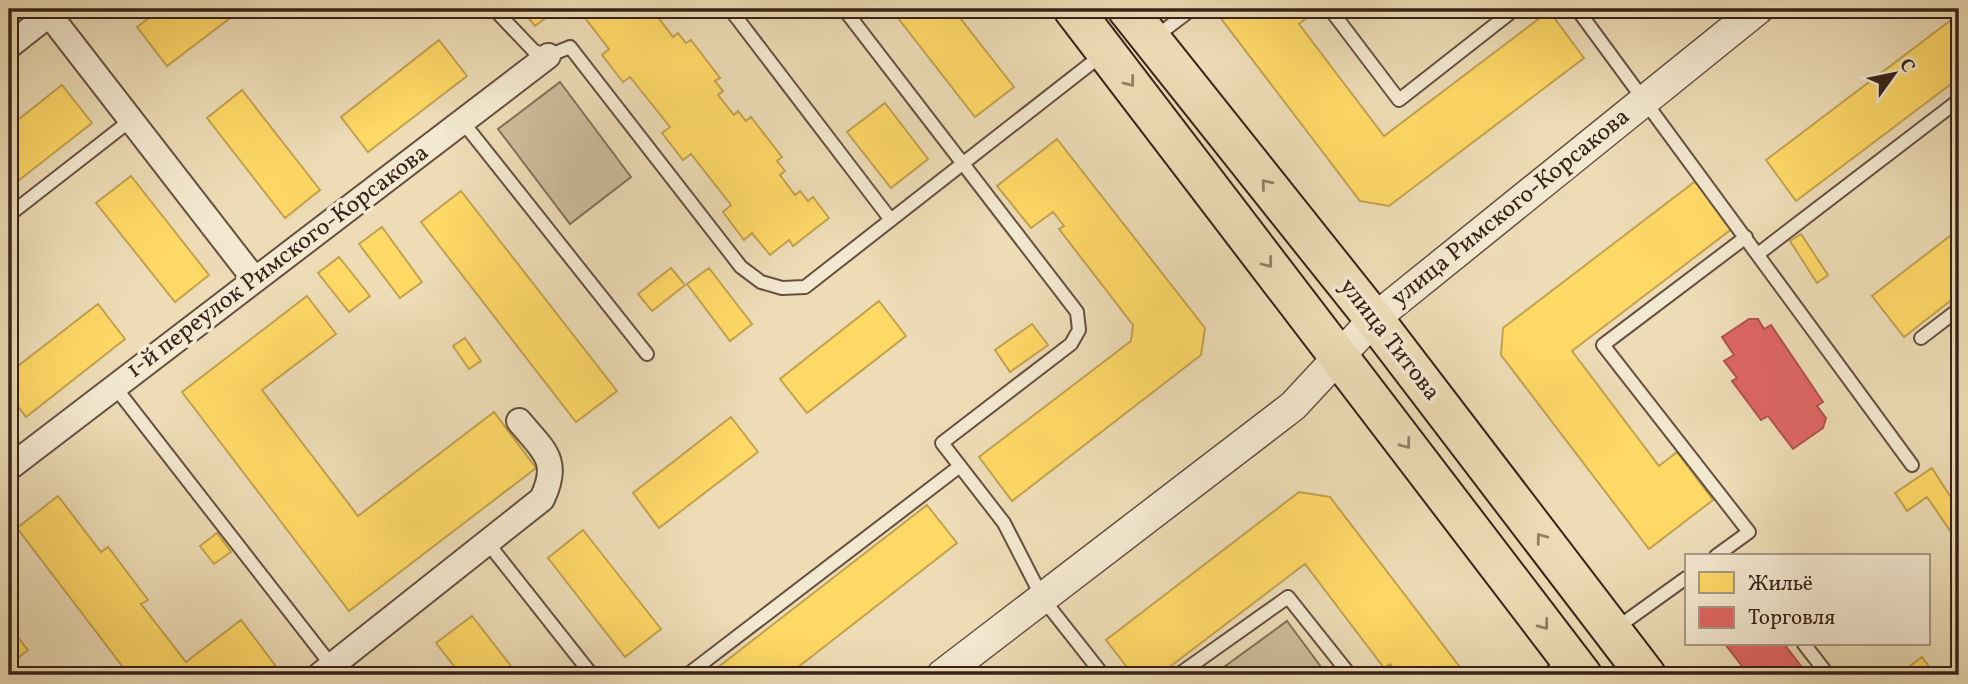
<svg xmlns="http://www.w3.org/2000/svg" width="1968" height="684" viewBox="0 0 1968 684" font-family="Vollkorn,serif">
	<rect width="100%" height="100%" fill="#eddcb6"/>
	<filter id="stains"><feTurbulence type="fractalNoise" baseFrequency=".00286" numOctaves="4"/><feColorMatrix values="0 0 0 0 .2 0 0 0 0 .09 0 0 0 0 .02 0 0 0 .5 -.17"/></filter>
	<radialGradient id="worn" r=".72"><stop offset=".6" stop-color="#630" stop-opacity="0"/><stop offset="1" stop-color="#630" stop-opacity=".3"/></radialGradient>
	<path fill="#cebc9b" stroke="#836f5a" stroke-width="2" d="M560 82 631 177 570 224 498 129Z
		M1287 621 1327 675H1213Z"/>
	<path fill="#ffd966" stroke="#c3a24f" stroke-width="2" d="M161 9H242L167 66 137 27Z
		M521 9H558L535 26Z
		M578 9H659L663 13 658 17 673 37 678 33 686 43 691 40 720 78 715 81 723 91 718 95 734 115 738 111 746 121 751 117 782 157 777 161 785 171 780 175 795 195 800 191 808 201 813 197 829 218 793 246 789 240 770 255 752 233 744 240 723 212 731 205 691 154 683 160 662 133 670 127 630 77 623 82 602 55 609 49Z
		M891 9H953L1014 87 975 117Z
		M1220 9H1309L1313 13 1299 24 1384 136 1549 11 1584 58 1389 206 1360 201 1216 12Z
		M1959 14V78L1796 201 1766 160Z
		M439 40 467 76 368 152 341 117Z
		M62 85 92 123 9 188V127Z
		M242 90 320 190 285 218 207 118Z
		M885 103 928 159 891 188 847 132Z
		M1057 139 1205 328 1201 355 1012 501 979 457 1131 341 1133 325 1059 229 1064 226 1053 212 1031 228 997 186Z
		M131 176 209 275 175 302 96 203Z
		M1697 180 1733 228 1572 351 1659 466 1677 452 1713 500 1649 549 1501 355 1503 328Z
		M461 191 617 391 576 422 421 222Z
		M382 227 422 282 400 298 359 244Z
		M1959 229V294L1904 337 1872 296Z
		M1801 234 1828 275 1817 283 1790 241Z
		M339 257 370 296 349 312 318 273Z
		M671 268 685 285 652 311 638 294Z
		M709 268 752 324 730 341 687 284Z
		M307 296 336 334 262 390 358 516 494 412 536 468 349 611 182 392Z
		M879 301 906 336 807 413 780 379Z
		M98 304 125 339 26 417 9 395V373Z
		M1032 324 1048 345 1010 372 995 350Z
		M465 338 481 361 469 369 453 346Z
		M731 417 758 452 659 528 633 493Z
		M1932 468 1959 510V536L1955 538 1927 497 1907 511 1895 493Z
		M1299 492 1330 497 1466 675H1395L1397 674 1390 664 1384 668 1305 564 1159 675H1133L1106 640Z
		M58 496 101 552 108 547 148 600 141 604 186 662 241 620 275 665 262 675H129L17 528Z
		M927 505 957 543 788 675H708Z
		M583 530 661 629 625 657 548 558Z
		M217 533 231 552 214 564 200 546Z
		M472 616 518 675H461L436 643Z
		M9 626 28 650 9 665Z
		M1922 657 1935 675H1898Z"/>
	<path fill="#e06666" stroke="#ae524f" stroke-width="2" d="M1749 319H1758L1764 329 1771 325 1823 402 1817 406 1826 418 1823 428 1793 449 1768 416 1761 420 1732 381 1737 378 1724 361 1734 355 1722 337Z
		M1725 644H1784L1808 675H1749Z"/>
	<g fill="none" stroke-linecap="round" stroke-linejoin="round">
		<g stroke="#655040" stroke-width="16">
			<path id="service" d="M494 9 534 51 548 56 570 47 741 267 761 282 782 288 805 287 1103 54
				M730 9 891 220
				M844 9 1077 312 1079 330 1071 344 942 443 1004 523 1043 599 1103 675
				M1330 9 1399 100 1515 9
				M1577 9 1912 465
				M1154 38 1192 9
				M462 121 647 354
				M9 215 131 120
				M1758 254 1959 100
				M1921 338 1959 309
				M115 387 332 666
				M487 542 592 675
				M1716 556 1749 532 1603 345 1746 237
				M1615 629 1686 578
				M1804 644 1828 675
				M687 675 960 466
				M1178 675 1288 597 1350 675
				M1548 675 1565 660"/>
		</g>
		<g stroke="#655040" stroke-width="28">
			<path id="minor" d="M45 9 255 280
				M9 46 56 9
				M9 468 548 56
				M320 675 542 499C561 460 543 450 519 421"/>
		</g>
		<g stroke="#655040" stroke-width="33">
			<path id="tertiary" d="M942 675 1293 406 1374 319 1758 9"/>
		</g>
		<g stroke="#382219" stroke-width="42">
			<path id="primary" d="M1073 9 1582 675
				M1127 9 1374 319 1646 675"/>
		</g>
		<use href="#service" stroke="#f3e8d0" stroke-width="12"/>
		<use href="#minor" stroke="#f3e8d0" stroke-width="24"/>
		<use href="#tertiary" stroke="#f3e8d0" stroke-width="30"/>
		<use href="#primary" stroke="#eddcb6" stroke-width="38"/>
	</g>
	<defs><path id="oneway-chevron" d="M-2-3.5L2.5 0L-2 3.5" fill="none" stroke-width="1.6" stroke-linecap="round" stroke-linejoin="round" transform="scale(1.75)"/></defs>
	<g stroke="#927f68">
		<use href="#oneway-chevron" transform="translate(1130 82) rotate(52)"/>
		<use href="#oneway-chevron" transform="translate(1266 184) rotate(-129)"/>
		<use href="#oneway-chevron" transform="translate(1268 263) rotate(52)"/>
		<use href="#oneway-chevron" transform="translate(1406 444) rotate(53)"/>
		<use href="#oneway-chevron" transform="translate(1541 538) rotate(-127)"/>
		<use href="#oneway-chevron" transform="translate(1544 625) rotate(53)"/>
	</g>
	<g text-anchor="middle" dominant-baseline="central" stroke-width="7" stroke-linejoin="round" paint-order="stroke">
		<g font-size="24" fill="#382219" stroke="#f3e8d0">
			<text transform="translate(1511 208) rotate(-39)">улица Римского-Корсакова</text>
			<text transform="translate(278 262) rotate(-37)">1-й переулок Римского-Корсакова</text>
			<text transform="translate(1389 340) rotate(52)">улица Титова</text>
		</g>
	</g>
	<rect width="1968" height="684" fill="none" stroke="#eddcb6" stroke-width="35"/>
	<rect x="10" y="10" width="1947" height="663" fill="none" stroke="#382219" stroke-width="3.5"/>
	<rect x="18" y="18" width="1933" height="649" fill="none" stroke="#382219" stroke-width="2"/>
	<rect x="1685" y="554" width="245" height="91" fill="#f3e8d0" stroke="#a89987" stroke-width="2"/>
	<rect x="1699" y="572" width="35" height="21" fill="#ffd966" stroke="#a89987" stroke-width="2"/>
	<text x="1748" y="590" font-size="21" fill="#382219">Жильё</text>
	<rect x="1699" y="607" width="35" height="21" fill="#e06666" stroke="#a89987" stroke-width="2"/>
	<text x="1748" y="624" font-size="21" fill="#382219">Торговля</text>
	<g transform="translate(1894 74) rotate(57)" stroke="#f3e8d0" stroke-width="5" paint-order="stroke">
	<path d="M0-5L12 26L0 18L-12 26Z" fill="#382219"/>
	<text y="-10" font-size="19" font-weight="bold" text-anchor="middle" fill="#382219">С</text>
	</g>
	<rect width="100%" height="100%" filter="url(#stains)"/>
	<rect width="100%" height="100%" fill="url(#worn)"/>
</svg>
